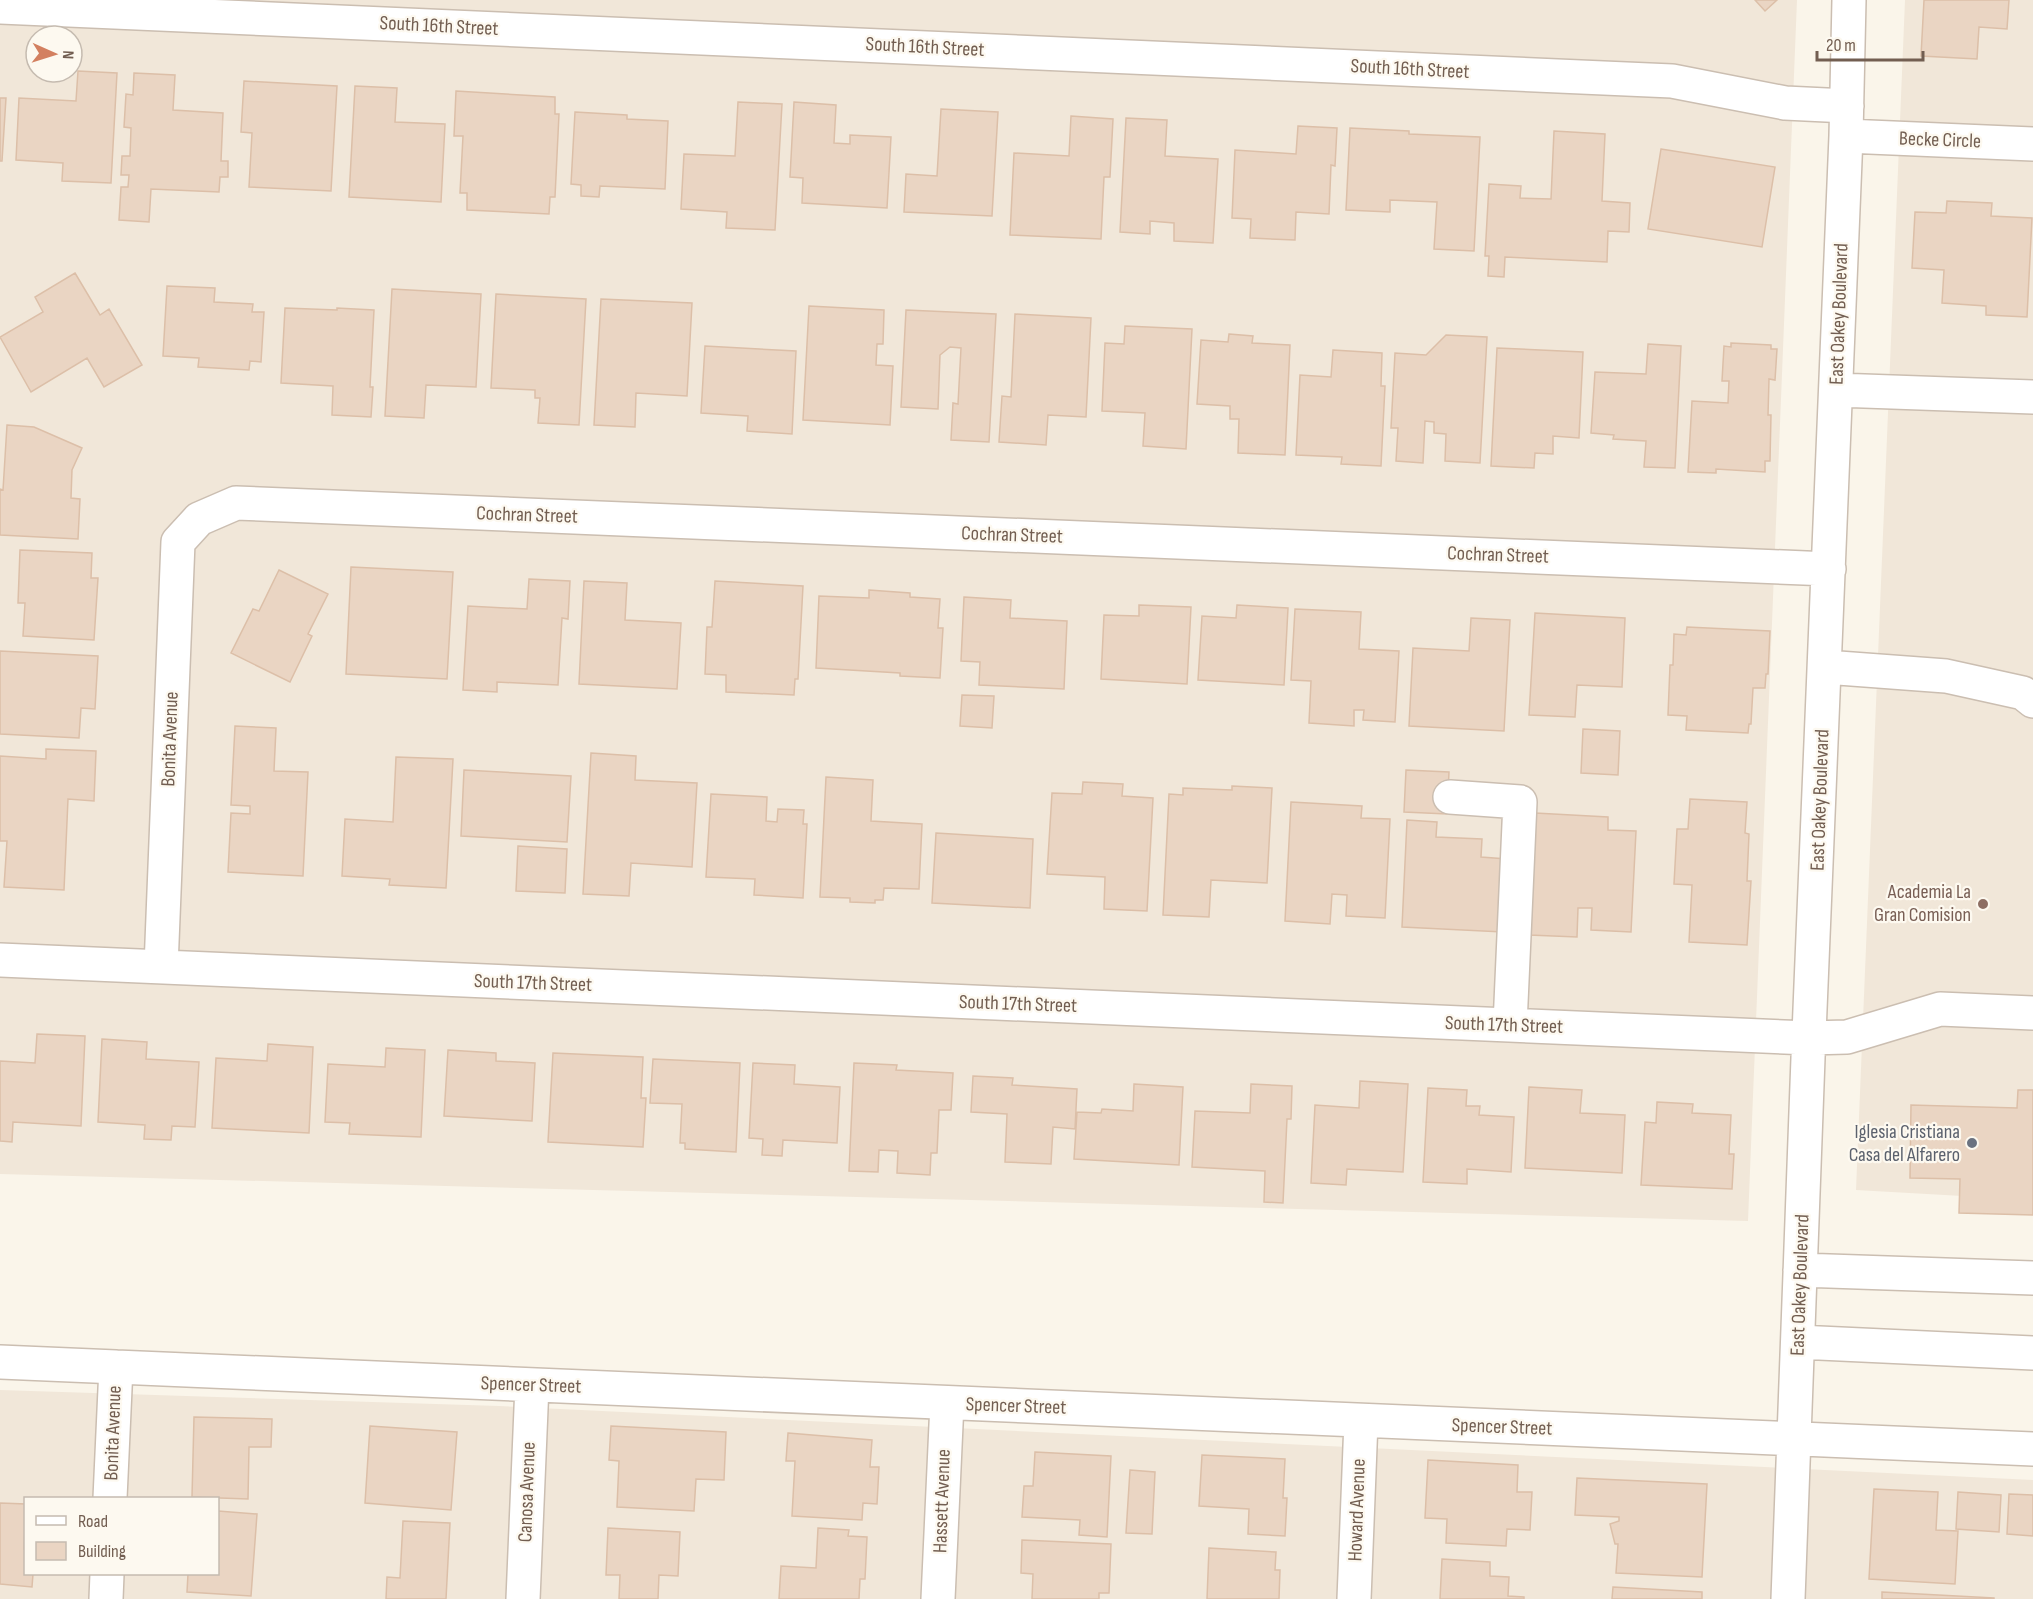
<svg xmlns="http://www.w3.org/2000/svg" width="2033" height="1599" viewBox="0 0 2033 1599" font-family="'Sofia Sans Condensed',sans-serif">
	<rect width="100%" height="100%" fill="#faf5ea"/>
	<path fill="#f1e7d9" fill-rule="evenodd" d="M0 0H1797L1748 1221 0 1174ZM36 36H72V72H36Z
		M1905 0H2033V1200L1856 1190Z
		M0 1390 499 1406 2033 1480V1599H0ZM26 1498H218V1574H26Z"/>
	<path fill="#ead5c3" stroke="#dcbfa8" stroke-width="1.5" d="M1755 0H1777L1765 11Z
		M1924 0H2009L2007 29 1979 27 1977 59 1921 56Z
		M78 71 117 73 111 183 62 181 63 163 16 160 19 98 76 101Z
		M134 73 175 75 173 110 223 113 221 161H228V177H220L219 192 151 189 149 222 119 220 121 187H128L129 175H121L122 156H130L131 128 124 127 126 94 133 95Z
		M244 81 337 86 331 191 249 187 252 133 241 132Z
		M355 86 397 88 395 122 445 124 441 202 349 197Z
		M456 91 555 97V114H559L555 197H550L549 214 467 210V193H460L463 136H454Z
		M0 98H6L2 161H0Z
		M738 102 782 104 775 230 726 228 727 212 681 209 684 154 735 156Z
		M794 102 836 105 834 143 850 144V135L891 137 887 208 802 203 803 178 790 177Z
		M941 109 998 112 992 216 904 212 906 174 937 176Z
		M575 112 627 115V119L668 121 665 189 600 186 599 197 581 196V185L571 184Z
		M1071 116 1113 119 1110 177H1104L1101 239 1010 235 1014 153 1069 156Z
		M1126 118 1167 120 1165 156 1218 159 1213 243 1174 241V223L1150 221V234L1120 232Z
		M1298 126 1337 128 1335 166 1331 165 1329 214 1296 212 1295 240 1250 238 1251 219 1232 218 1235 150 1296 154Z
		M1350 128 1409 131V134L1480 137 1474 251 1434 249 1437 202 1390 200V212L1346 210Z
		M1554 131 1605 134 1602 201 1630 203 1629 232 1608 231 1607 262 1505 257 1504 277 1488 276 1489 256H1485L1489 184 1521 186 1520 198 1551 199Z
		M1661 149 1775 167 1762 247 1648 229Z
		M1947 201 1992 203 1991 216 2032 218 2027 317 1986 315V306L1942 303 1944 270 1912 268 1915 212 1946 213Z
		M75 273 100 315 109 309 142 365 104 387 87 358 31 392 0 337 43 312 35 297Z
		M167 286 215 288 214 302 253 304 252 312H264L261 362 250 361 249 370 198 367 199 358 163 356Z
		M392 289 481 294 476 387 426 385 424 418 385 416Z
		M496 294 586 299 579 425 538 423 540 398H535V390L491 388Z
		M601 299 692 303 687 396 636 393 635 427 594 425Z
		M809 306 884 310 883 344H877L876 365 893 366 890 425 803 420Z
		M285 308 337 310V308L374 310 370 387H373L371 417 332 415 333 386 281 383Z
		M906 310 996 314 989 442 951 440 953 403 958 404 961 348 950 347 940 355 938 409 901 407Z
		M1015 314 1091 318 1086 417 1048 415 1046 445 999 442 1002 396 1011 397Z
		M1125 326 1192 329 1186 449 1143 446 1145 413 1102 411 1105 343 1124 344Z
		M1229 334 1253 336 1252 343 1290 345 1285 455 1238 453 1239 419H1230V406L1197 404 1201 340 1228 342Z
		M1446 335 1487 337 1480 463 1445 461 1446 434 1434 433V422L1425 421 1423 463 1396 461 1398 428H1391L1395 353 1426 355Z
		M1731 343 1771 345V349H1777L1775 380 1769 379 1768 415H1771L1770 461H1765V472L1716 469V473L1688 472 1692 401 1728 403 1729 381H1722L1724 346 1731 347Z
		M1648 344 1681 346 1675 468 1644 467 1646 441 1613 439 1614 435 1591 433 1595 372 1646 374Z
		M705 346 796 351 792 434 747 431 748 416 701 413Z
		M1497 348 1583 352 1579 438 1553 436V454L1535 453 1534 468 1491 466Z
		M1333 350 1382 353 1381 386H1385L1381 466 1341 464 1342 457 1296 455 1300 375 1331 377Z
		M7 425 34 427 82 448 72 470 71 498 80 499 78 539 0 535V489L3 490Z
		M20 550 92 553 91 578H98L94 640 23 636 25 603H18Z
		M351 567 453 572 447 679 346 674Z
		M279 570 328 594 308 634 312 636 290 682 231 653 253 609 259 611Z
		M529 579 570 581 568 619 562 618 558 685 497 682V692L463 690 468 606 527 609Z
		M584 581 627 583 625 620 681 623 677 689 579 684Z
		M715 581 803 586 798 679H795L794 695 726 692V675L705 674 707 627H712Z
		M869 590 910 593V597L940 599 938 628H943L940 678 900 676V673L816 668 819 596 869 598Z
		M964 597 1011 600 1010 618 1067 621 1064 689 979 685 980 662 961 661Z
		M1139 605 1191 607 1187 684 1101 679 1104 615 1139 616Z
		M1237 605 1288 608 1284 685 1198 680 1202 616 1236 618Z
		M1295 609 1361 612 1359 649 1399 651 1395 722 1363 720 1364 710H1354V726L1309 723 1311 681 1291 680Z
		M1535 613 1625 618 1622 687 1577 685 1575 717 1529 715Z
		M1471 618 1510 620 1504 731 1409 726 1413 648 1469 651Z
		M1687 627 1770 631 1768 674H1766L1765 688H1753L1751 724H1749L1748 733 1686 730 1687 716 1668 715 1670 665H1673L1674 634 1686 635Z
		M0 651 98 656 95 709 81 708 79 738 0 734Z
		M962 695 994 696 992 728 960 726Z
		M235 726 276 728 274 771 308 772 303 876 228 872 231 813 250 814V806L231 805Z
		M1583 729 1620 731 1618 775 1581 773Z
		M46 749 96 751 94 801 68 799 64 890 4 887 7 841H0V756L46 759Z
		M591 753 636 756 635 780 697 783 692 867 631 863 629 896 583 894Z
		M396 757 453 759 446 888 389 885 390 879 342 876 345 819 393 822Z
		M464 770 571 776 567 842 461 836Z
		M1406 770 1449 772 1447 814 1404 812Z
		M826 777 873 780 871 821 922 824 919 889 884 888 883 900H875V903L850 902V898L820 897Z
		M1083 782 1123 784 1122 796 1153 798 1147 911 1104 909 1105 877 1047 874 1052 793 1082 794Z
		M1232 786 1272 788 1267 883 1211 880 1209 917 1163 915 1169 794 1183 795V788L1232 790Z
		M711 794 767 797 766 821 777 822 778 809 804 810 803 824H807L803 898 754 895 755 879 706 877Z
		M1690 799 1747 802 1745 833 1749 834 1747 881H1751L1747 945 1689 942 1692 885 1674 884 1677 829H1688Z
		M1291 802 1362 806 1361 818 1390 819 1385 918 1346 916 1347 895 1332 894 1330 924 1285 921Z
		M1535 813 1608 817V830L1636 831 1631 932 1591 930 1592 908H1578L1577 937 1529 935Z
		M1407 820 1437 822 1436 837 1482 839 1481 857 1507 859 1503 932 1402 927Z
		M936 833 1033 839 1030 908 932 903Z
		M518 846 567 849 565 893 516 891Z
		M37 1034 85 1036 81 1126 13 1122 12 1142 0 1141V1061L35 1063Z
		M102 1039 147 1042 146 1059 199 1062 195 1127 172 1126 171 1140 144 1139 145 1125 98 1122Z
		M268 1044 313 1047 309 1133 212 1128 216 1058 267 1061Z
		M386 1048 425 1050 421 1137 349 1134 350 1123 325 1122 328 1064 385 1067Z
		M448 1050 496 1053V1061L535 1063 532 1121 444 1116Z
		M553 1053 643 1057 641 1098H646L643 1147 548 1142Z
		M653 1059 740 1063 736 1152 685 1149V1143H680L682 1104 650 1103Z
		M753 1063 795 1065 794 1084 840 1087 837 1143 783 1140 782 1156 762 1155 763 1139 749 1138Z
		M854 1063 897 1065 896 1070 953 1073 951 1110H939L937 1153H931L930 1175 897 1173 898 1151 879 1150 878 1172 849 1171Z
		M973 1076 1013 1078 1012 1085 1077 1089 1075 1129 1053 1127 1051 1164 1005 1162 1007 1114 971 1112Z
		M1360 1081 1408 1084 1403 1172 1347 1169 1346 1185 1311 1183 1315 1105 1359 1108Z
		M1134 1084 1183 1087 1179 1165 1074 1159 1077 1112 1101 1113 1102 1109 1133 1111Z
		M1251 1084 1292 1086 1291 1119H1287L1283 1203 1264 1202 1265 1171 1192 1167 1195 1111 1250 1113Z
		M1529 1087 1582 1090 1580 1113 1625 1115 1622 1173 1525 1168Z
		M1428 1088 1467 1090 1466 1106H1480L1479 1115 1514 1117 1511 1172 1467 1169V1184L1423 1182Z
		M2018 1090H2033V1215L1959 1213 1960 1179 1910 1178 1911 1105 2017 1108Z
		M1657 1102 1693 1104 1692 1113 1731 1115 1729 1154H1734L1732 1189 1641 1185 1645 1122 1656 1123Z
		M194 1417 272 1419 271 1447H249L248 1499 192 1497Z
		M370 1426 457 1432 451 1510 365 1503Z
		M611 1426 726 1432 724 1480 696 1479 694 1511 617 1507 619 1461 609 1460Z
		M788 1433 872 1440 870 1467H879L877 1504 863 1503 862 1520 792 1516 795 1461H786Z
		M1035 1452 1111 1456 1107 1537 1079 1535 1080 1520 1022 1517 1024 1486H1033Z
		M1202 1455 1285 1459 1283 1498H1287L1285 1536 1248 1534 1249 1509 1199 1506Z
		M1428 1460 1518 1465 1517 1492H1532L1530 1530 1507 1529 1506 1546 1446 1543 1447 1519 1425 1518Z
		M1130 1470 1155 1472 1152 1534 1126 1533Z
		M1577 1478 1707 1484 1702 1577 1616 1573 1618 1544H1615L1610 1524 1619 1521V1517L1575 1515Z
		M1874 1489 1938 1492 1936 1530 1958 1531 1955 1584 1869 1579Z
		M1958 1492 2001 1495 1999 1532 1956 1529Z
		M2009 1494 2033 1495V1536L2007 1534Z
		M0 1503 26 1504 24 1549H26V1574H33L32 1587 0 1584Z
		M218 1511 257 1514 251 1596 187 1592 188 1574H218Z
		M403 1521 450 1523 446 1599H386L387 1577 400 1578Z
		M608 1528 680 1532 678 1576 659 1575 658 1599H619L620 1575H606Z
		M818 1528 849 1530 848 1536 867 1537 865 1579H860L859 1599H779L781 1566 816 1568Z
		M1022 1540 1111 1544 1109 1593H1099V1599H1032L1033 1574 1021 1573Z
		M1209 1548 1276 1552 1275 1570H1280L1279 1599H1207Z
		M1442 1559 1490 1562V1576L1509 1577 1508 1596 1524 1597V1599H1440Z
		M1613 1587 1702 1592V1599H1612Z
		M1882 1592 1994 1598V1599H1882Z"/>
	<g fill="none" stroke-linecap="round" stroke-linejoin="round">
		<g stroke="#cbbeb1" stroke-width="36">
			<path id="minor" d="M0 7 1672 81 1785 103 1847 106
				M1846 136 2033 144
				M1836 390 2033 397
				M1825 667 1946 676 2023 693 2033 701
				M1450 797 1520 802 1510 1025
				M0 960 1809 1038 1847 1037 1940 1009 2033 1013
				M161 967 178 542 199 519 236 503 1829 569
				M1800 1270 2033 1278
				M1798 1342 2033 1353
				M0 1362 2033 1449
				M110 1498 116 1367
				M106 1599 107 1574
				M523 1599 532 1385
				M938 1599 947 1403
				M1354 1599 1361 1421
				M1788 1599 1808 1058 1846 136 1849 0"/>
		</g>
		<use href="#minor" stroke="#fff" stroke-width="33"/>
	</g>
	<circle fill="#8d6e63" stroke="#fdf9f0" stroke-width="2" cx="1983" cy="904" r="6"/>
	<circle fill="#6b7280" stroke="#fdf9f0" stroke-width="2" cx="1972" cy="1143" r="6"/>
	<g text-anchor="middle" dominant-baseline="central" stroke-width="4.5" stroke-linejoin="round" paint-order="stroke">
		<g font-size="20" fill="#725e51" stroke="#fdf9f0">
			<text transform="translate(439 26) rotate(3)">South 16th Street</text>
			<text transform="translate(925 47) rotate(3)">South 16th Street</text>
			<text transform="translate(1410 69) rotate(3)">South 16th Street</text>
			<text transform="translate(1940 140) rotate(2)">Becke Circle</text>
			<text transform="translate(1839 314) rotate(-88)">East Oakey Boulevard</text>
			<text transform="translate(527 515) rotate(2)">Cochran Street</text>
			<text transform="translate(1012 535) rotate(2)">Cochran Street</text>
			<text transform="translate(1498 555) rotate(2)">Cochran Street</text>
			<text transform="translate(170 739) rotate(-88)">Bonita Avenue</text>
			<text transform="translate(1820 800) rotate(-88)">East Oakey Boulevard</text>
			<text transform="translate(533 983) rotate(2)">South 17th Street</text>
			<text transform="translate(1018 1004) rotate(2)">South 17th Street</text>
			<text transform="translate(1504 1025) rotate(2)">South 17th Street</text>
			<text transform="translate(1800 1285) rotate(-88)">East Oakey Boulevard</text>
			<text transform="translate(531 1385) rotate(2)">Spencer Street</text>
			<text transform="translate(1016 1406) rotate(2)">Spencer Street</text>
			<text transform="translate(1502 1427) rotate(2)">Spencer Street</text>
			<text transform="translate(113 1433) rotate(-88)">Bonita Avenue</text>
			<text transform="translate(527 1492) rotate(-88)">Canosa Avenue</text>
			<text transform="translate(942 1501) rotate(-88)">Hassett Avenue</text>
			<text transform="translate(1357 1510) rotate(-88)">Howard Avenue</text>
		</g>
		<g font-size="20" fill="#785e54" stroke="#fdf9f0" text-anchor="end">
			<text x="1971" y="892">Academia La<tspan x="1971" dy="23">Gran Comision</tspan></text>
		</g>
		<g font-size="20" fill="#5b616d" stroke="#fdf9f0" text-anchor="end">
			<text x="1960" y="1132">Iglesia Cristiana<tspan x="1960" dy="23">Casa del Alfarero</tspan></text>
		</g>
	</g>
	<rect x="24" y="1497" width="195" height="78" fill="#fdf9f0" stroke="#c5bbb0" stroke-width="1.5"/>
	<rect x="36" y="1516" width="30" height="9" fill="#ffffff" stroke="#c5bbb0" stroke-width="1.5"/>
	<text x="78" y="1527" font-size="18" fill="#725e51">Road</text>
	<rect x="36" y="1542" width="30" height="18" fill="#ead5c3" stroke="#c5bbb0" stroke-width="1.5"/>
	<text x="78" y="1557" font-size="18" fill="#725e51">Building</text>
	<g transform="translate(54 54) rotate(93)"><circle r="28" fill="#fdf9f0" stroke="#c5bbb0" stroke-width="1.5"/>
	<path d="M0-4.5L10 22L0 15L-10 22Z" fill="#d38060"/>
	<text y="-9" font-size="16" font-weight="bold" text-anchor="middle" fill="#725e51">N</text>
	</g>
	<path d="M1817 51v9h106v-9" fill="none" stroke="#725e51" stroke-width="3"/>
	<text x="1826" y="51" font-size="18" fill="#725e51" stroke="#fdf9f0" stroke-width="4.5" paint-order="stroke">20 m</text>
</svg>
